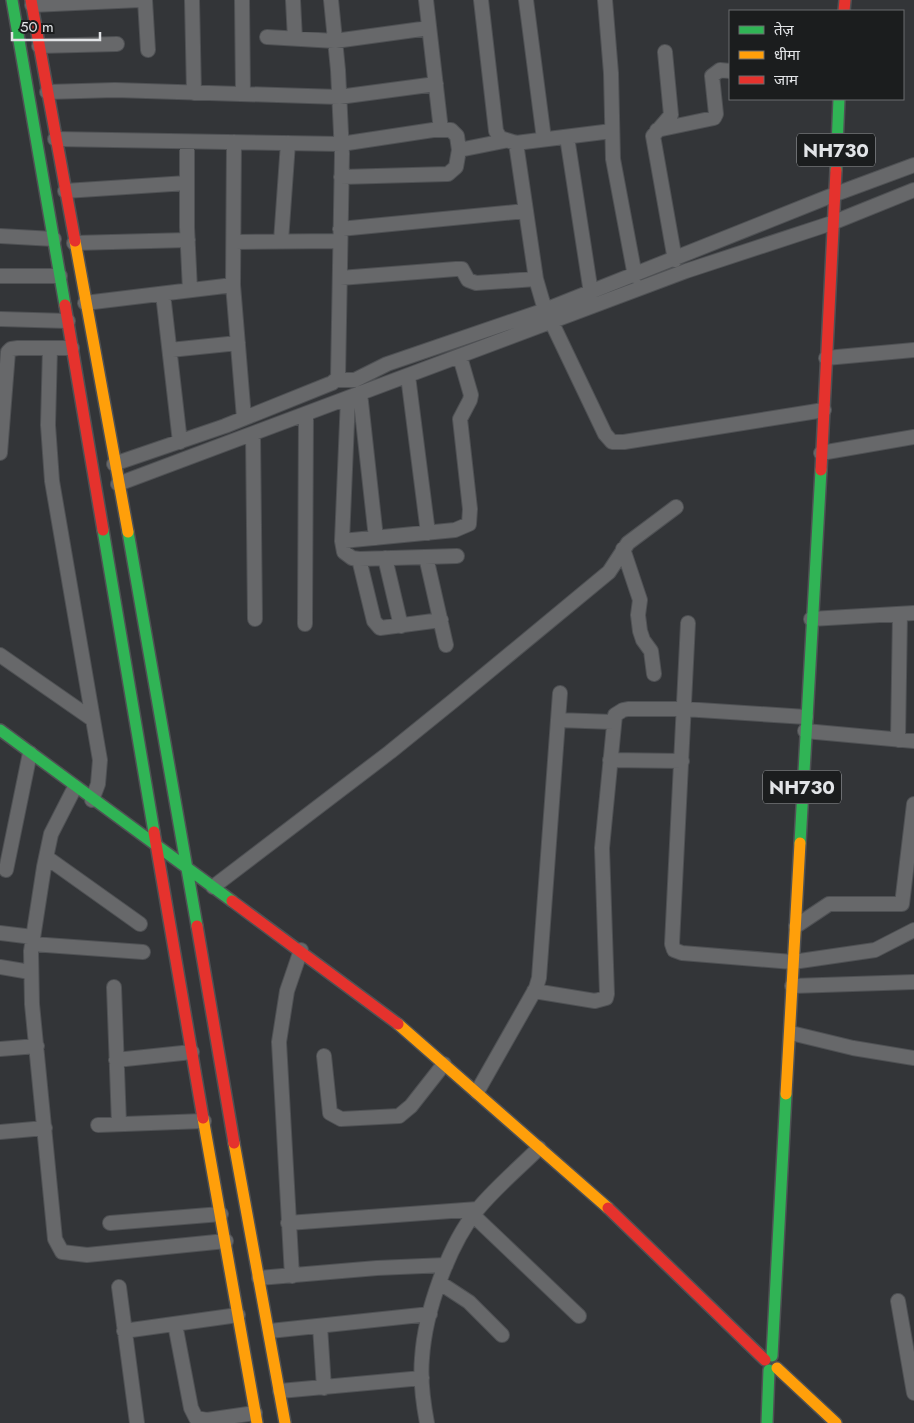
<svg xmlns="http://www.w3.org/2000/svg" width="914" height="1423" viewBox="0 0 914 1423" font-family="Jost,'Noto Sans Devanagari',sans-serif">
	<rect width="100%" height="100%" fill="#333538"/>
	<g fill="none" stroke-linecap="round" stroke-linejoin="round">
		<g stroke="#4f5154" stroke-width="16">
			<path id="street" d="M145 0 148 50
				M192 0 194 93
				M242 0 243 94
				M293 0 295 39
				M426 0 441 130
				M481 0 496 131 500 138 516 143 612 131
				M526 0 544 139
				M605 0 611 73 613 159 635 276
				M32 5 140 0
				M267 37 335 41 429 28
				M39 46 117 44
				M665 52 671 115 653 136 675 260
				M47 92 115 90 339 97 436 84
				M657 130 714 118 716 114 712 76 720 70 730 71
				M567 137 591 293
				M55 139 341 144 433 130H451L457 136 459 150
				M187 142V227L190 290
				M234 142 233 285 244 418
				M516 143 536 279 545 310 833 195 914 165
				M341 177 448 174 456 167 459 150 504 141
				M65 191 187 183
				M340 229 526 211
				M0 236 54 239
				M281 241 288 143
				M234 242 340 241
				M74 243 188 240
				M0 276H60
				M340 278 456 269H462L468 280 476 283 536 279
				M163 294 180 442
				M85 303 233 285
				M0 319 68 321
				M552 323 605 434 612 442H624L824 410
				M50 348 48 425 52 481 100 760 98 784 92 800
				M170 350 238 343
				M826 358 914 350
				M408 376 428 533
				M336 380H355L387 364 545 310
				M360 393 376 538
				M348 398 342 541 344 552 352 558 359 559 457 556
				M253 434 255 619
				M0 453 8 352 11 349 18 348H72
				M821 453 914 437
				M114 464 225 426 332 383 338 378 342 154 338 70 331 0
				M118 484 686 271 832 223 914 190
				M342 541 455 530 469 524 470 509 460 419 470 400 471 395 460 357
				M623 549 640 600 638 615 640 631 643 640 651 651 654 674
				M426 557 446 645
				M385 558 401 626
				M359 559 374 621 380 628 441 620
				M811 619 914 613
				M688 623 672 944 674 950 682 953 793 962 875 950 914 930
				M305 624 306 414
				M0 655 92 719
				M558 720 613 722
				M805 731 914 741
				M898 740 900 614
				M610 760 682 761
				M75 787 51 834 44 867 31 951 32 1004 55 1239 62 1252 87 1255 226 1241
				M46 857 140 924
				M6 870 30 753
				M213 887 390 752 453 701 609 572 628 543 676 507
				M796 926 829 904H902L914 804
				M0 933 33 937
				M32 944 143 952
				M0 967 30 972
				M792 986 914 982
				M114 987 119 1124
				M534 991 595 1001 606 998 607 994 602 848 615 715 623 710 628 709H684L806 717
				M791 1033 853 1048 914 1058
				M0 1049 37 1046
				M324 1056 330 1113 341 1119 399 1116 411 1106 444 1064
				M116 1060 192 1052
				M477 1092 536 988 539 978 560 693
				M98 1125 204 1121
				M0 1132 45 1128
				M473 1215 579 1316
				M110 1223 221 1214
				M288 1223 478 1209
				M292 1276 279 1042 287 991 301 950
				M259 1278 377 1268 446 1265
				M440 1283 469 1302 502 1335
				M119 1287 137 1423
				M898 1301 914 1393
				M175 1324 191 1408 196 1418 207 1420 255 1413
				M320 1326 324 1388
				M124 1331 238 1315
				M270 1331 430 1314
				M280 1391 422 1378
				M427 1423C423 1402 420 1380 422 1358 425 1312 448 1246 477 1210 496 1187 519 1168 539 1148"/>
		</g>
		<g stroke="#4f5154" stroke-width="14">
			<path id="fast" d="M12 0 65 305
				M836 170 839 99
				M103 530 154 832
				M128 532 197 926
				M0 730 232 901
				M800 843 821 470
				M772 1356 786 1094
				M767 1423 769 1370"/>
		</g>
		<g stroke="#4f5154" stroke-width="14">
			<path id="slow" d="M75 241 128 532
				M398 1024 608 1208
				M786 1094 800 843
				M203 1118 257 1423
				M234 1143 285 1423
				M777 1368 836 1423"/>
		</g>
		<g stroke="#4f5154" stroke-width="14">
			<path id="jam" d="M31 0 75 241
				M844 11 845 0
				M65 305 103 530
				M821 470 836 170
				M154 832 203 1118
				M232 901 398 1024
				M197 926 234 1143
				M608 1208 765 1360"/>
		</g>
		<use href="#street" stroke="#67686a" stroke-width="14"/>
		<use href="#fast" stroke="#30b455" stroke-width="11"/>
		<use href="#slow" stroke="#ff9f0a" stroke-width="11"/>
		<use href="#jam" stroke="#e5322d" stroke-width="11"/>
	</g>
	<g text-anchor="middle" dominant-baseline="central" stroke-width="4.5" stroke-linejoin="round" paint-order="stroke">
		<g fill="#1b1d1e" stroke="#a6a8ab" stroke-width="1">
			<rect x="797" y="133.5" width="78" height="33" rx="4"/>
			<rect x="763" y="770.5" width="78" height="33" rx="4"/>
		</g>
		<g font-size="19" font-weight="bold" fill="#e2e4e7">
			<text x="836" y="150">NH730</text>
			<text x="802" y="787">NH730</text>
		</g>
	</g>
	<rect x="729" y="10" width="175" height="90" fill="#1b1d1e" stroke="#6b6d6e"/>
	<rect x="739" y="26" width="25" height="8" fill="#30b455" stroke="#6b6d6e"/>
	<text x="774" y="35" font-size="15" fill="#e2e4e7">तेज़</text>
	<rect x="739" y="51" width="25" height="8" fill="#ff9f0a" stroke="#6b6d6e"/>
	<text x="774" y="60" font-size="15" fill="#e2e4e7">धीमा</text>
	<rect x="739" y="76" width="25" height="8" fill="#e5322d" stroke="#6b6d6e"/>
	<text x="774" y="85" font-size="15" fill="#e2e4e7">जाम</text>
	<path d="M12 32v8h88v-8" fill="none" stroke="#e2e4e7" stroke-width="2.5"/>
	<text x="20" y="32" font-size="15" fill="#e2e4e7" stroke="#1b1d1e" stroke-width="4" paint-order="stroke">50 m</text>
</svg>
